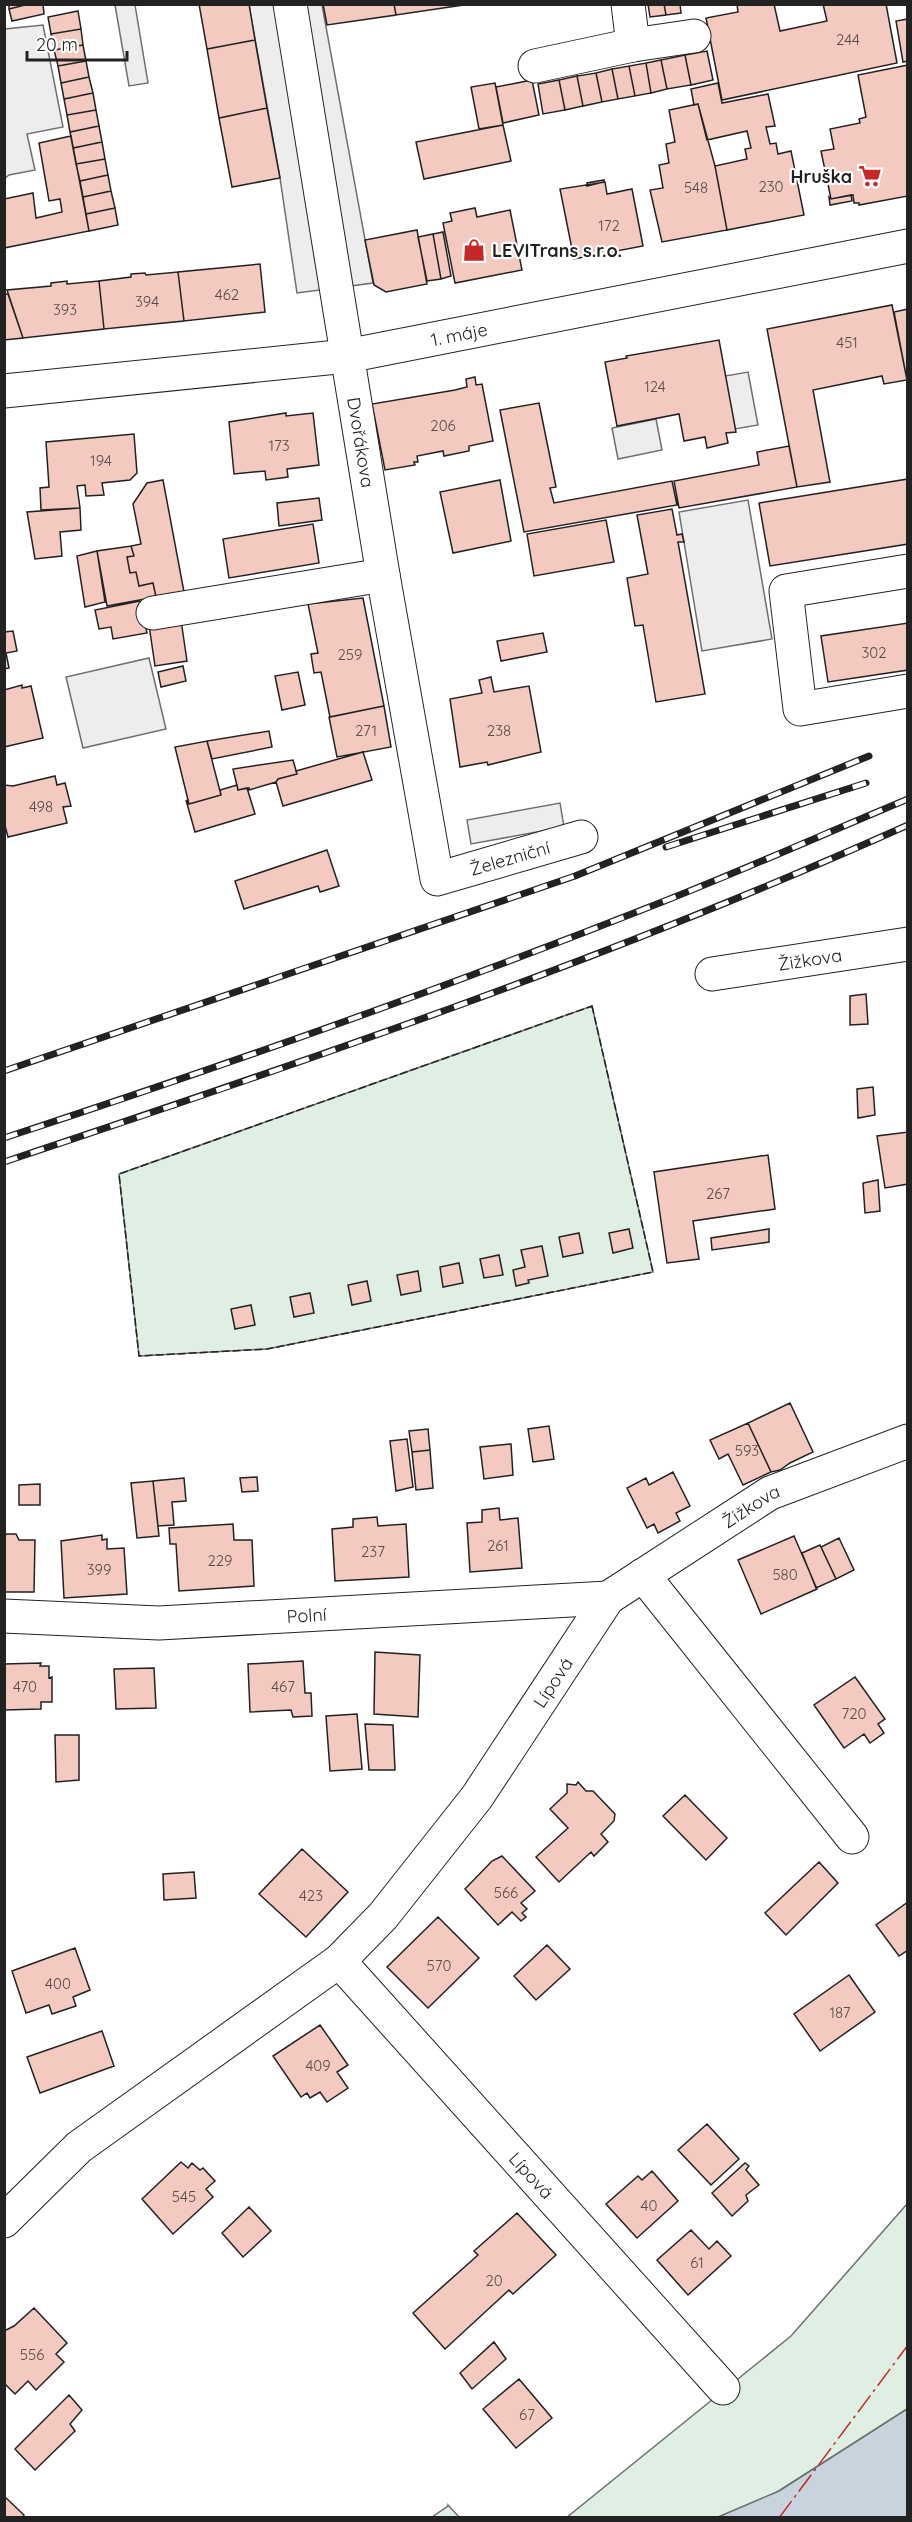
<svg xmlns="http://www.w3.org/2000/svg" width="912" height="2522" viewBox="0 0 912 2522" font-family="Quicksand,sans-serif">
	<rect width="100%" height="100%" fill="#fff"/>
	<path fill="#e0efe3" stroke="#6f6f6f" stroke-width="1.5" d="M592 1006 653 1272 267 1349 139 1356 119 1174Z
		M907 2204V2409L760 2503 725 2517 566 2518 791 2336Z
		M448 2505 459 2517H432L448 2506Z"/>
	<path fill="#ededed" stroke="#6f6f6f" stroke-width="1.5" d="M115 5H135L148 83 129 86Z
		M249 5H322L373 283 297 293 280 178Z
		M43 25 63 127 27 134 35 170 9 175 5 178V29Z
		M748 372 758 425 735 429 725 376Z
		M656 419 662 450 618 459 612 428Z
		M748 500 772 639 702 651 679 512Z
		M149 658 166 729 83 748 66 677Z
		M560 803 564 827 471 844 467 820Z"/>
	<path fill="#c7d3dd" stroke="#6f6f6f" stroke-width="1.5" d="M907 2409V2517H718L779 2491Z"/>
	<path fill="#f3c9c0" stroke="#222" stroke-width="1.5" d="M9 4H29L9 9Z
		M29 4H43L44 14 12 21 9 9Z
		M199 4H249L255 40 207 49Z
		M323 4H394L396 15 327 25Z
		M394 4H463V5L396 15Z
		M648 4H664L666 15 650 17Z
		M664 4H680L681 13 666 15Z
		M737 4H774L780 31 827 21 823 4H886L897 63 722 100 706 18 738 12Z
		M78 11 81 29 51 34 48 17Z
		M908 19V61L903 62 896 21Z
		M81 29 83 45 54 50 51 34Z
		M255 40 267 108 219 118 207 49Z
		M83 45 86 61 58 66 54 50Z
		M707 51 713 80 691 85 685 55Z
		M685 55 691 85 667 89 661 60Z
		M661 60 667 89 651 93 646 63Z
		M86 61 89 77 61 83 58 66Z
		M646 63 651 93 635 96 629 66Z
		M908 65V196L859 205V203H854L853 195 831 199 821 151 834 149 830 129 860 123 859 119 866 117 858 75Z
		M629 66 635 96 618 99 612 69Z
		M612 69 618 99 602 102 596 73Z
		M596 73 602 102 583 106 577 76Z
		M577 76 583 106 565 110 559 80Z
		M89 77 93 93 64 99 61 83Z
		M532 80 539 115 503 123 496 87Z
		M559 80 565 110 543 114 538 84Z
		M495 83 503 125 479 129 471 87Z
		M718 83 722 103 768 94 775 126 766 127 770 144 776 143 778 154 791 151 804 215 727 230 715 166 747 159 745 149 751 148 747 131 707 140 698 104 694 105 691 89Z
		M93 93 96 110 67 115 64 99Z
		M698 104 715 166 727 230 662 242 650 190 663 188 659 165 669 163 666 144 675 142 669 110Z
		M267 108 280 178 232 187 219 118Z
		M96 110 99 126 70 132 67 115Z
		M503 125 511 161 424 179 416 142Z
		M99 126 102 142 73 148 70 132Z
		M71 136 89 231 4 248V199L33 193 36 218 62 212 60 199 49 201 39 143Z
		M102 142 105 159 76 164 73 148Z
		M105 159 108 175 80 181 76 164Z
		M108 175 111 191 83 197 80 181Z
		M604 180V182L587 186V183Z
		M605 182 607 194 632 189 643 246 574 259 560 189Z
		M111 191 115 208 86 214 83 197Z
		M851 195 852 201 830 205 829 197 831 199Z
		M115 208 118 225 89 231 86 214Z
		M475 208 477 217 510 210 522 270 455 283 443 223 452 221 450 213Z
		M417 230 427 284 386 292 374 285 365 240Z
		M443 232 451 276 441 279 433 234Z
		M433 234 441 279 427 281 418 237Z
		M260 264 265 312 184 321 178 272Z
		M178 272 184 321 104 329 99 281 131 277V274L145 273 146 275Z
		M67 281V284L99 281 104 329 23 338 7 290 51 286V283Z
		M4 294H8L23 338 4 340Z
		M892 305 907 380 884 384 882 376 813 390 830 482 797 487 767 329Z
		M908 309V375H906L894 312Z
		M719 340 736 432 726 433 728 443 707 448 705 437 684 441 679 414 617 426 605 362 627 358 626 356Z
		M475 377 476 385 482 384 493 441 469 446V451L444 456 443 451 417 456 418 462H414L415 465 385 470 372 404 455 390 467 387 466 379Z
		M539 403 556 487 550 488 554 503 672 481 677 505 524 532 500 410Z
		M286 413V416L313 413 319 465 287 469 288 477 266 480 265 471 234 474 229 422Z
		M134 434 137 473 130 480 102 483 104 495 86 496 85 485 77 486 80 508 41 510 40 488 49 487 46 442Z
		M789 446 797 487 679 508 674 481 759 465 757 452Z
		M908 479V544L770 566 759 503Z
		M163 480 184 592 156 597 153 583 139 586 136 572 130 573 127 557 134 556 131 546 141 544 133 504 147 483Z
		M500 480 511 541 453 553 440 492Z
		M319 498 322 520 279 526 277 503Z
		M80 508 81 530 60 532 62 556 35 559 27 512Z
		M672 509 677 535 682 534 684 542H678L705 694 656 702 643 625 635 626 627 578 648 574 637 515Z
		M606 520 614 562 534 576 527 534Z
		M313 524 319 563 229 578 223 539Z
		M131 546 134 556 127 557 130 573 136 572 139 586 153 583 156 597 107 606 97 551Z
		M97 551 105 602 85 607 77 556Z
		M363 598 384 706 330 717 321 672 314 673 311 654 318 653 308 604Z
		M140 601 147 633 113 639 111 627 99 629 95 610Z
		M181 620 187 661 155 666 149 625Z
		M908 623V670L828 682 821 636Z
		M13 631 17 651 6 653 9 668 4 669V632Z
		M543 633 547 652 501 661 497 641Z
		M183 666 186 681 161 687 158 672Z
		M298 672 305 705 282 710 275 676Z
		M491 677 494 692 529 686 541 752 488 765 487 762 460 767 450 699 482 693 479 680Z
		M22 685V688L31 686 43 738 4 747V690Z
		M384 706 391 747 337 757 329 717Z
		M269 731 272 747 212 759 207 741Z
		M207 741 221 795 189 804 175 747Z
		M363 752 372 780 283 806 276 782 278 779 297 774 296 771Z
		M293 760 297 774 278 779 276 782 249 790V788L238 790 233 769Z
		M55 776 57 785 65 783 71 806 63 807 67 823 8 837 4 822V785L13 786Z
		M237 785 238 790 247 788 255 814 195 832 186 800 189 804 221 795 220 790Z
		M327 850 339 886 320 892 318 886 244 909 235 881Z
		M866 994 868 1024 850 1025V996Z
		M873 1087 875 1115 858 1118 857 1089Z
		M908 1132V1184L885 1188 877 1136Z
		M768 1155 775 1209 693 1221 699 1259 667 1263 654 1172Z
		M878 1180 880 1211 865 1213 863 1183Z
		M629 1229 633 1248 613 1253 609 1233Z
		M769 1229V1242L712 1250 711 1238Z
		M579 1233 583 1253 563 1257 559 1237Z
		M542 1246 548 1276 528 1280 529 1283 516 1286 513 1270 525 1267 521 1250Z
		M499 1255 503 1275 484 1278 480 1259Z
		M459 1263 463 1283 443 1287 440 1267Z
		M418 1271 421 1291 401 1295 397 1275Z
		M367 1281 371 1301 352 1305 348 1285Z
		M310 1293 314 1313 294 1317 290 1297Z
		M251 1305 255 1325 235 1329 231 1309Z
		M790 1403 813 1452 790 1463 780 1470 771 1472 748 1423Z
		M748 1423 771 1472 743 1485 728 1454 719 1459 710 1440Z
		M549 1426 554 1459 533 1462 528 1429Z
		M428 1429 430 1450 412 1452 409 1431Z
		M407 1439 413 1487 396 1491 390 1441Z
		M511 1444 513 1475 484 1479 480 1447Z
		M430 1450 433 1488 416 1490 412 1452Z
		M673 1472 690 1506 676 1513 680 1521 658 1533 654 1524 647 1528 627 1488 646 1478 649 1485Z
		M257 1477 258 1491 242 1492 240 1478Z
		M184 1478 186 1501 172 1502 174 1525 158 1526 153 1481Z
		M153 1481 159 1536 137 1538 131 1483Z
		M40 1484V1505H19V1485Z
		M499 1508 500 1520 518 1518 522 1568 470 1572 467 1523 482 1522V1510Z
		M377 1517 378 1526 406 1524 409 1577 335 1581 332 1529 353 1527V1519Z
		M233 1524 234 1540H252L254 1586 179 1591 176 1544H170L169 1528Z
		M7 1534H16L19 1540H35L34 1592H4V1536Z
		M102 1535V1540L107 1539V1549L124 1548 127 1594 64 1598 61 1541Z
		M794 1536 817 1589 761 1614 738 1560Z
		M839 1538 854 1570 836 1579 821 1547Z
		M820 1545 836 1579 816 1588 802 1553Z
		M375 1652 420 1655 418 1717 374 1714Z
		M303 1661 305 1693H311L312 1716 293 1717 291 1710 250 1712 248 1664Z
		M41 1663 40 1666H49V1678L52 1677V1702H41V1709L4 1710V1664Z
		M154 1668 156 1708 116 1709 114 1669Z
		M855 1677 885 1719 878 1724 884 1733 870 1743 864 1734 844 1748 814 1705Z
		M357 1714 362 1769 330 1771 326 1716Z
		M365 1724 393 1725 395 1770H369Z
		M55 1735H79V1780L56 1782Z
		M578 1782 586 1791H593L615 1814 614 1821 601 1834 608 1842 594 1856 591 1852 559 1882 536 1857 568 1828 550 1809 567 1793V1784L576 1785Z
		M685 1795 727 1838 706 1860 663 1816Z
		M302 1849 348 1892 306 1937 259 1894Z
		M502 1856 535 1891 521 1903 527 1909 522 1913 526 1917 521 1921 512 1912 498 1925 465 1889 492 1861Z
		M819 1862 838 1883 786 1935 765 1913Z
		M194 1872 196 1898 164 1900 163 1874Z
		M908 1902V1950L899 1956 876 1925Z
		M438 1917 479 1958 428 2008 387 1967Z
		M547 1945 570 1969 536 2000 514 1976Z
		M75 1948 90 1990 73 1997 76 2006 52 2014 49 2005 26 2013 12 1971Z
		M849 1975 875 2012 820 2051 794 2014Z
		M320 2025 348 2065 337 2072 348 2088 327 2102 320 2092 310 2098 307 2093 301 2097 273 2056Z
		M102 2031 114 2066 40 2093 27 2057Z
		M707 2124 739 2159 711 2185 678 2150Z
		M181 2162 188 2168 192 2163 200 2170 203 2168 215 2181 206 2189 213 2197 173 2234 142 2199Z
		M745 2163 749 2166 746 2170 759 2185 746 2195 748 2201 732 2216 712 2193Z
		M652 2171 678 2201 637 2238 606 2204 638 2176 642 2180Z
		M249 2207 271 2231 243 2257 222 2233Z
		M517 2213 556 2255 513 2294 509 2290 445 2349 413 2313 478 2255 474 2251Z
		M691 2230 709 2249 717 2241 731 2256 688 2295 657 2260Z
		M34 2308 67 2343 56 2354 64 2362 36 2390 28 2381 15 2394 4 2383V2331L14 2326Z
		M494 2342 506 2359 472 2389 460 2373Z
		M519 2379 552 2418 516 2448 483 2409Z
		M69 2395 82 2410 70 2424 75 2431 35 2470 15 2449Z
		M4 2496 24 2515 22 2518H4Z"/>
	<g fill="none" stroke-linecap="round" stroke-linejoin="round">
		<g stroke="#222" stroke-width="35">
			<g id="minor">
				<path id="s1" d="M290 4 383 575 437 879 581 837"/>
				<path d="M628 4 633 45 694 36"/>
				<path d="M535 66 633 45"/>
				<path d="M908 571 786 591 800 709 908 691"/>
				<path d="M153 613 383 575"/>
				<path id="s2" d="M712 974 908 944"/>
				<path d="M643 1575 852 1837"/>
				<path id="s3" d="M4 1616 159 1623 608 1598"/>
				<path id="s4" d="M339 1961 723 2388"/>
				<path id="s5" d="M4 2221 79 2147 339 1961 383 1916 477 1797 608 1598 770 1493 908 1441"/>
			</g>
		</g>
		<g stroke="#222" stroke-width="35">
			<g id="major">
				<path id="s6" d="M4 391 347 356 908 246"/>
			</g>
		</g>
		<use href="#minor" stroke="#fff" stroke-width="33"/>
		<use href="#major" stroke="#fff" stroke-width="33"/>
		<g stroke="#222" stroke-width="7">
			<path id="rail" d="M666 847 866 783
				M4 1071 575 876 869 756
				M4 1138C224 1066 442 989 657 904 741 871 824 834 908 799
				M4 1162C310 1060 614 957 908 825"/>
		</g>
		<use href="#rail" stroke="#fff" stroke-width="4.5" stroke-dasharray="14" stroke-linecap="butt"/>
		<path stroke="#222" stroke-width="1.5" stroke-dasharray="8 3" stroke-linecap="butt" d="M592 1006 653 1272 267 1349 139 1356 119 1174Z"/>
		<path stroke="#c62828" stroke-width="1.5" stroke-dasharray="21 4.5 3 4.5" stroke-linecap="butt" d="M779 2518 908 2345"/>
	</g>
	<defs>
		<g id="supermarket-bare" transform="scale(1.8)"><path d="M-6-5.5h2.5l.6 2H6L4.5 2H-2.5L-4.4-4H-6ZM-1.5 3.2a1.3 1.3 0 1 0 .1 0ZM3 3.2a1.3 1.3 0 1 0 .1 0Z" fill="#c62828" stroke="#fff" stroke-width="2.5" paint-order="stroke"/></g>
		<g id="shop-bare" transform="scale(1.8)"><path d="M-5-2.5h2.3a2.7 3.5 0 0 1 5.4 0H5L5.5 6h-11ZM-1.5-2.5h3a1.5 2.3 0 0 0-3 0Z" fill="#c62828" stroke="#fff" stroke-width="2.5" paint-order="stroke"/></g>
	</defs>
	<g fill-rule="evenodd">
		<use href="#supermarket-bare" x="870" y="176"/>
		<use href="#shop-bare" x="474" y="250"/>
	</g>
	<g text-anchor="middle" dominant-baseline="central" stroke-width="4.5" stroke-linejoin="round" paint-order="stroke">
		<g font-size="15" fill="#564c4a">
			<text x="848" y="39">244</text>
			<text x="771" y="186">230</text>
			<text x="696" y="187">548</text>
			<text x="609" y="225">172</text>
			<text x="227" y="294">462</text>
			<text x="147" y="301">394</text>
			<text x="65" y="309">393</text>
			<text x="847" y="342">451</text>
			<text x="655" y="386">124</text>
			<text x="443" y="425">206</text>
			<text x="279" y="445">173</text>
			<text x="101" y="460">194</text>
			<text x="874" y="652">302</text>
			<text x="350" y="654">259</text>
			<text x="366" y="730">271</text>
			<text x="499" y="730">238</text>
			<text x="41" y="806">498</text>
			<text x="718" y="1193">267</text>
			<text x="747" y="1450">593</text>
			<text x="498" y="1545">261</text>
			<text x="373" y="1551">237</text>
			<text x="220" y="1560">229</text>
			<text x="99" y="1569">399</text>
			<text x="785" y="1574">580</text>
			<text x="25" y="1686">470</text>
			<text x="283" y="1686">467</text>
			<text x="854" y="1713">720</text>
			<text x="506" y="1892">566</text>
			<text x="311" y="1895">423</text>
			<text x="439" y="1965">570</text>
			<text x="58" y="1983">400</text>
			<text x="840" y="2012">187</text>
			<text x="318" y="2065">409</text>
			<text x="184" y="2196">545</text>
			<text x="649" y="2205">40</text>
			<text x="697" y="2262">61</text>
			<text x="494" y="2280">20</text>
			<text x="32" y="2354">556</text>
			<text x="527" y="2414">67</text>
		</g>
		<g font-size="18" font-weight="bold" fill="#222" stroke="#fff" text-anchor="end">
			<text x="852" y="176">Hruška</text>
			<text x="492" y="250" text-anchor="start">LEVITrans s.r.o.</text>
		</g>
		<g font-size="18" fill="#222" stroke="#fff">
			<text stroke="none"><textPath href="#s6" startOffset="459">1. máje</textPath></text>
			<text stroke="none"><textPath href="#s1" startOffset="444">Dvořákova</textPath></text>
			<text stroke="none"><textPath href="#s1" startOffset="963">Železniční</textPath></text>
			<text stroke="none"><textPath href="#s2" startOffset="99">Žižkova</textPath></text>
			<text stroke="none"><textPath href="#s5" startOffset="1048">Žižkova</textPath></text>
			<text stroke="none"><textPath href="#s3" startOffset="303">Polní</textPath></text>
			<text stroke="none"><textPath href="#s5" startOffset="777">Lípová</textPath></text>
			<text stroke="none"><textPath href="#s4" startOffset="288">Lípová</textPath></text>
		</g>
	</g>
	<rect width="912" height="2522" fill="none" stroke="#222222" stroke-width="12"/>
	<path d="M27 51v9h100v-9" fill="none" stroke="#222222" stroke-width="3"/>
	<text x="36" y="51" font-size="18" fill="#222222" stroke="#ffffff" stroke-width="4.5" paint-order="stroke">20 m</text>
</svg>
